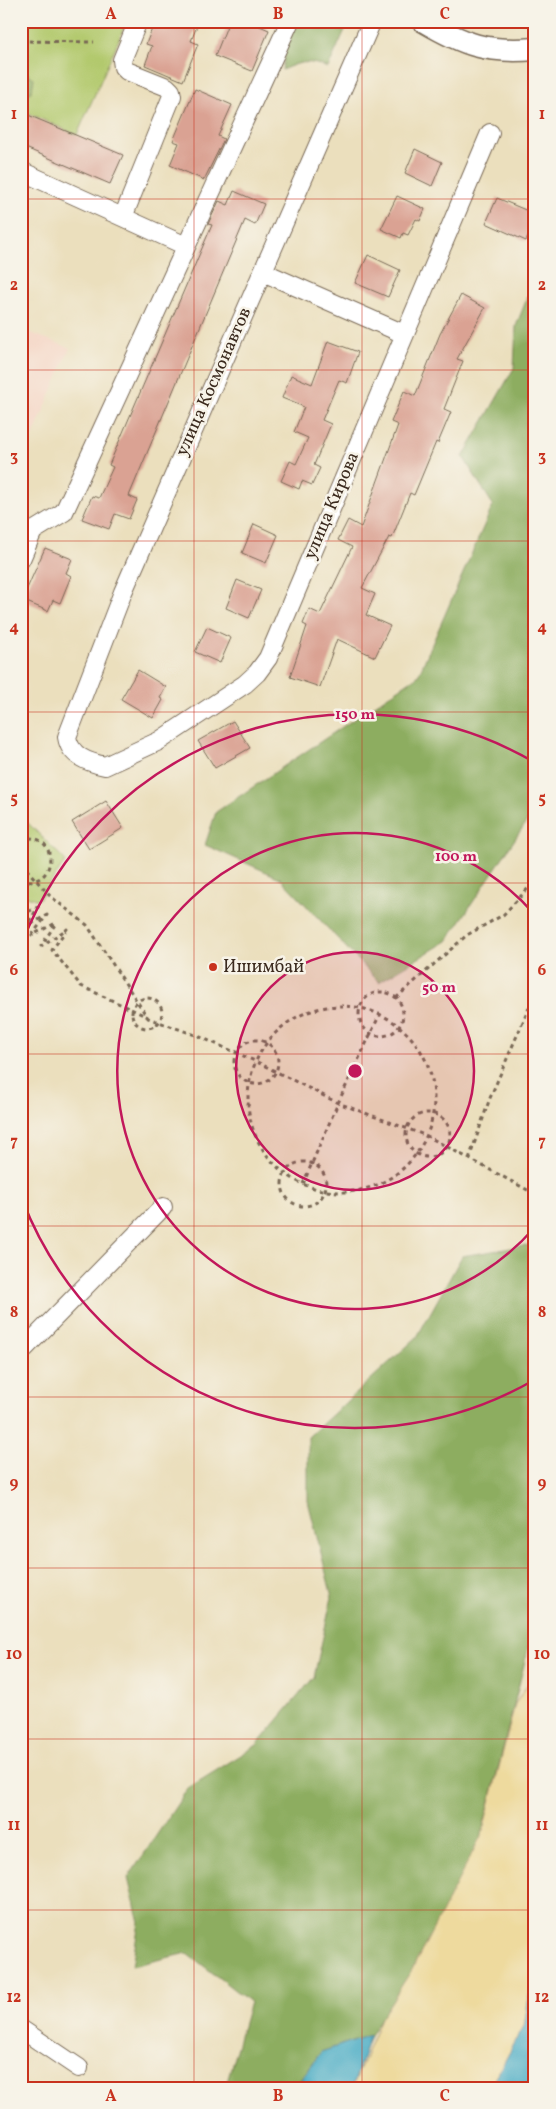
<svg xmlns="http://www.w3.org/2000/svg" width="556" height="2109" viewBox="0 0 556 2109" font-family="Vollkorn,serif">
	<rect width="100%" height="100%" fill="#f7f3e8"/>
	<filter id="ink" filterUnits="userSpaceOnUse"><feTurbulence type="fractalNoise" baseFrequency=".02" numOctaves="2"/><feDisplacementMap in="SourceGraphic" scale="10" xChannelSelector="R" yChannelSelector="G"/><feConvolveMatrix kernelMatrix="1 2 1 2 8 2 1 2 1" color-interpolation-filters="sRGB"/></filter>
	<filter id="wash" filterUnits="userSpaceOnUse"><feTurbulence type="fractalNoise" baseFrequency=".0096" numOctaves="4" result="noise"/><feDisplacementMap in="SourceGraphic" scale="20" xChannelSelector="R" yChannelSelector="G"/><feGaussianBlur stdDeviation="1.12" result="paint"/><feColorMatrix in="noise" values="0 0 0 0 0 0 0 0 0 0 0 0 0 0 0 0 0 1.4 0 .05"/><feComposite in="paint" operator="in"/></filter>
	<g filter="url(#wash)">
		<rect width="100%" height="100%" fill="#ebdfbd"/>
		<path fill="#f5d3c2" d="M21 329 70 348 21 465Z"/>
		<path fill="#b2c96d" stroke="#767a46" d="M21 21H127L77 135 21 110Z
			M21 816 66 861 38 900 21 894Z"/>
		<path fill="#8dad60" stroke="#646c3f" d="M290 21H349L328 68C308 60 302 61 282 70Z
			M21 70 34 78 32 91 23 98H21Z
			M535 278V809L447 941 379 982 280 878 205 845 216 812 418 676 493 505 463 457 514 368 516 326Z
			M535 1244V1305L528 1367 535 1375V1621L480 1840 413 1968 370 2035 321 2052 294 2088H225L250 2002 187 1953 132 1966 139 1922 128 1878 188 1788 257 1745 314 1677 332 1597 308 1501V1437L417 1337 462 1256Z"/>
		<path fill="#eeda9e" stroke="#94825e" d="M535 1673V1963L524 2026 490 2088H352L381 2018 413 1968 482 1834 515 1704Z"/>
		<path fill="#45aac5" stroke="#406a72" d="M535 1963V2088H490L524 2026Z
			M370 2035 352 2088H295L321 2052Z"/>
		<g id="blocks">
			<path fill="#daa293" d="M155 21H199L191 41 198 44 183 81 145 65 152 46 146 44Z
				M229 21H248L269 30 252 71 215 56Z
				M195 89 232 105 218 136 224 139 204 180 170 165 179 143 173 141Z
				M21 112 123 155 110 184 21 146Z
				M415 149 442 162 432 186 405 173Z
				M234 191 264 204 255 225 245 220 129 496 137 500 129 519 115 514 109 529 82 519 92 496 99 498 113 467 109 465 212 225 208 224 219 201 228 205Z
				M397 196 425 209 420 221 416 219 408 235 403 233 401 238 381 229Z
				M497 198 535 214V221L526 241 486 223Z
				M368 255 400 270 388 297 355 283Z
				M461 295 485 308 457 359 463 361 444 409 451 412 438 443 436 442 414 495 410 493 392 538 389 537 362 588 375 594 366 615 390 626 375 657 337 639 320 687 290 677 307 626 303 624 309 609 320 614 352 547 338 540 348 520 361 527 398 425 391 422 404 391 415 396 440 334Z
				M328 341 358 352 347 383 339 380 322 420 331 424 314 465 320 468 312 485 302 481 299 489 281 481 290 461 296 464 308 438 294 432 304 407 282 398 291 375 312 384Z
				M254 524 278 535 266 563 242 553Z
				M45 548 72 559 66 573 71 576 60 603 53 600 48 611 22 600Z
				M237 580 261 590 249 618 226 608Z
				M207 627 231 638 220 663 195 652Z
				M138 670 166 687 160 698 163 700 153 718 121 699Z
				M233 721 250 748 215 768 198 741Z
				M106 801 123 828 89 849 72 822Z"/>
		</g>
	</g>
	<g filter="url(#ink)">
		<use href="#blocks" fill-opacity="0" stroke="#796956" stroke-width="1"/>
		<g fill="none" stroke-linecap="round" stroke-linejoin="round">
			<g stroke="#796956" stroke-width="20">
				<path id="minor" d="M372 21 123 592 67 737C70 756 87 762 105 766L159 741 245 684 257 673 268 658 490 133
					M21 171 186 246
					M123 217 172 96 171 91 167 87 127 71 123 67 122 60 138 21
					M263 272 404 334
					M21 559 33 531 64 512 290 21
					M21 1352 163 1207
					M21 2029 79 2068"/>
			</g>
			<g stroke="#796956" stroke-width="25">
				<path id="major" d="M424 21C465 45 486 53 535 49"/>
			</g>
			<path stroke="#796956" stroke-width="3" stroke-dasharray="4 4" stroke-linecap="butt" d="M21 33 26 21
				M21 41 94 42
				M21 839C60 829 59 890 21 880
				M21 863 50 896 87 925 148 1018 198 1036 255 1061 338 1103 427 1136 535 1194
				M21 903 27 900 21 909
				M21 915 38 907 26 927 47 915 32 935 56 923 41 946 67 929 52 950 81 986 148 1017
				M359 1014a22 22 0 1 1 44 0a22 22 0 1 1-44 0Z
				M132 1013a15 15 0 1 1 30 0a15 15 0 1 1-30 0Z
				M396 998 467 935 503 915 535 881
				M248 1099a93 93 0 1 1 186 0a93 93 0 1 1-186 0Z
				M234 1062a22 22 0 1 1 44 0a22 22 0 1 1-44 0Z
				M406 1135a22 22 0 1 1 44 0a22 22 0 1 1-44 0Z
				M469 1159 490 1098 535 994
				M282 1184a22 22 0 1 1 44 0a22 22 0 1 1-44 0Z
				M303 1184 338 1103 380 1014"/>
			<use href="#minor" stroke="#fff" stroke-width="18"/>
			<use href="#major" stroke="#fff" stroke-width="22"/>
		</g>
	</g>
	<path fill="none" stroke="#c8321e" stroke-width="1" stroke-opacity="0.55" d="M194 21V2088M362 21V2088M21 199H535M21 370H535M21 541H535M21 712H535M21 883H535M21 1054H535M21 1226H535M21 1397H535M21 1568H535M21 1739H535M21 1910H535"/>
	<circle cx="355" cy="1071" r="119" fill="#c2185b" fill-opacity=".12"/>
	<g fill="none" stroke="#c2185b" stroke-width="2.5">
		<circle cx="355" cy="1071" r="119"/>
		<path d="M535 1227A238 238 0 1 1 535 915"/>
		<path d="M534 1380A357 357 0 0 1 22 1199M22 943A357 357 0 0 1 534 762"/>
	</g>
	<circle fill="#c8321e" stroke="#f7f3e8" stroke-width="2" cx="213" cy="967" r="5"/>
	<g text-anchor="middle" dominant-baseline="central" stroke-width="5" stroke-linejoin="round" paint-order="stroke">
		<g font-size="18" fill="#3b2a1e" stroke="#f7f3e8">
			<text transform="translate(214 382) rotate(-66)">улица Космонавтов</text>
			<text transform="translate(332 506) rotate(-67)">улица Кирова</text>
		</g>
		<g font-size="18" fill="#3b2a1e" stroke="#f7f3e8" text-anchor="start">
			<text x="223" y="967">Ишимбай</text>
		</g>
	</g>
	<circle cx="355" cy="1071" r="8" fill="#c2185b" stroke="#f7f3e8" stroke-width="2.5"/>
	<g font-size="15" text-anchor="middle" font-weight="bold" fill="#c2185b" stroke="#f7f3e8" stroke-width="5" stroke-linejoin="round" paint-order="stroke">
		<text x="355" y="719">150 m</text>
		<text x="456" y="861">100 m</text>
		<text x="439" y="992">50 m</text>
	</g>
	<rect width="556" height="2109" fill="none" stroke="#f7f3e8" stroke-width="55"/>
	<rect x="28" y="28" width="500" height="2054" fill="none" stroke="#c8321e" stroke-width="2"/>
	<g font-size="16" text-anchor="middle" font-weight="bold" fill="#c8321e">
		<text x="111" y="19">A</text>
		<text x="278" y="19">B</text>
		<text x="445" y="19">C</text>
		<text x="14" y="119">1</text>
		<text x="542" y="119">1</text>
		<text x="14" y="290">2</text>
		<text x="542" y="290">2</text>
		<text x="14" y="461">3</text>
		<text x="542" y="461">3</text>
		<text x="14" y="632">4</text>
		<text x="542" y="632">4</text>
		<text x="14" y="803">5</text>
		<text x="542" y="803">5</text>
		<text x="14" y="975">6</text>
		<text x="542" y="975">6</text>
		<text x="14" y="1146">7</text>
		<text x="542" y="1146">7</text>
		<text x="14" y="1317">8</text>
		<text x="542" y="1317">8</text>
		<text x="14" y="1488">9</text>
		<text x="542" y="1488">9</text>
		<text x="14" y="1659">10</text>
		<text x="542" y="1659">10</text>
		<text x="14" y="1830">11</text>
		<text x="542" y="1830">11</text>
		<text x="14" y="2002">12</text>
		<text x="542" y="2002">12</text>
		<text x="111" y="2101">A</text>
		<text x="278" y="2101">B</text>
		<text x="445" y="2101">C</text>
	</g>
</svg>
